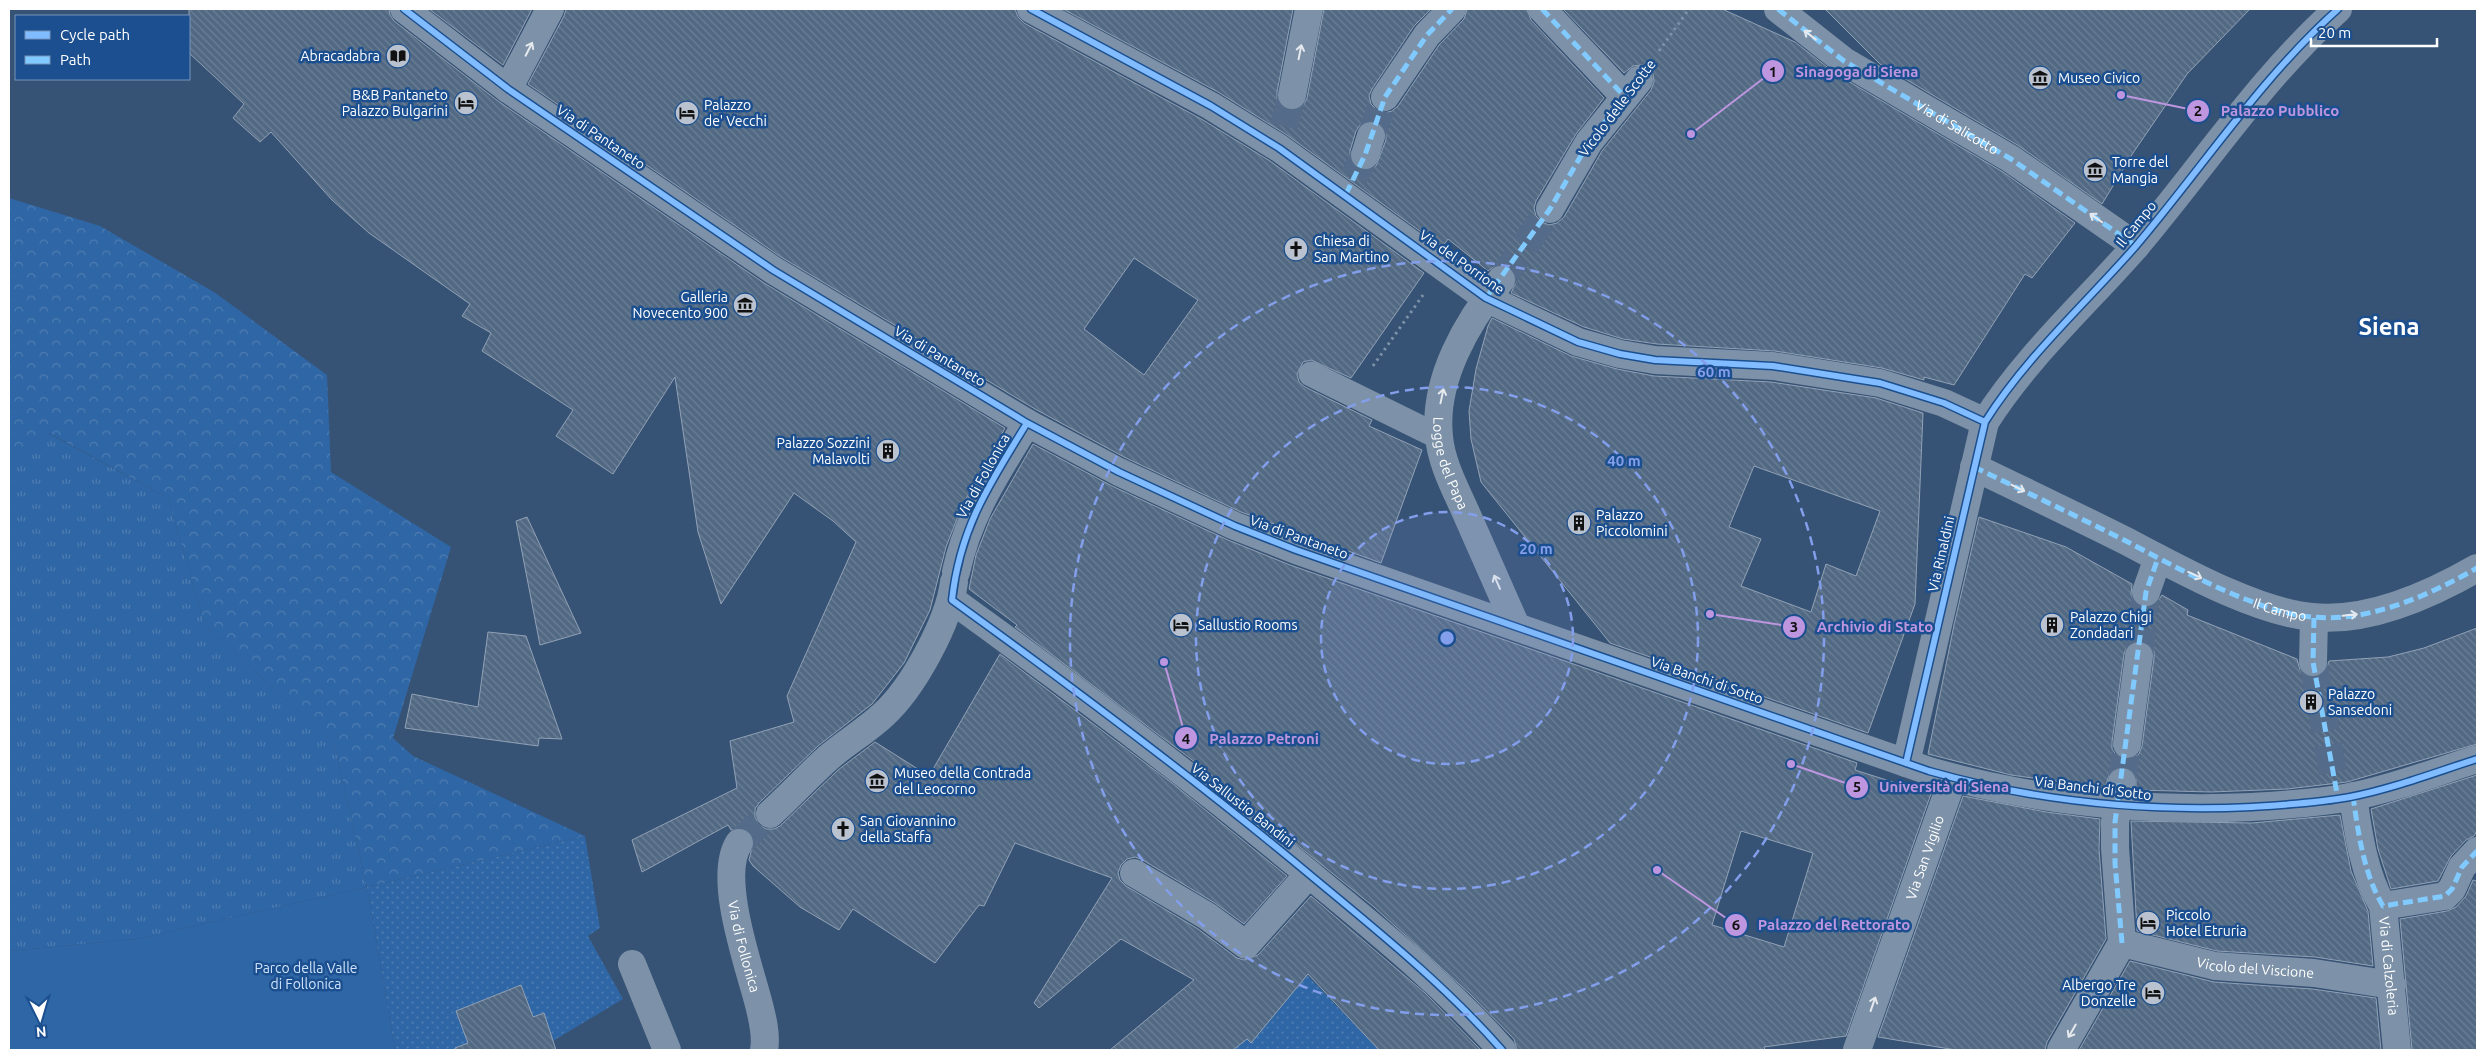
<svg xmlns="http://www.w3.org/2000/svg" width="2486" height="1059" viewBox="0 0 2486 1059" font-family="Ubuntu,sans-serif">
	<defs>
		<pattern id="grass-tufts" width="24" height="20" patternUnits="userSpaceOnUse" patternTransform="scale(1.25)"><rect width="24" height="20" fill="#2f66a5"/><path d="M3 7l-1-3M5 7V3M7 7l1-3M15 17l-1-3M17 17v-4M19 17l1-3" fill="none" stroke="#4e7db2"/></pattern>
		<pattern id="forest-crowns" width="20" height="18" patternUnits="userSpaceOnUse" patternTransform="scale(1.25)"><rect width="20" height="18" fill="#2f66a5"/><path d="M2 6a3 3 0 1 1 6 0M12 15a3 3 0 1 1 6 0" fill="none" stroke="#4e7db2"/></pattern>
		<pattern id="garden-dots" width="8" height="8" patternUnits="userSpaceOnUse" patternTransform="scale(1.25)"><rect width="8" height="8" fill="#2f66a5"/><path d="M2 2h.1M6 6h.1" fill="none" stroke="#4e7db2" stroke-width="1.8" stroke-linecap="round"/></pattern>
		<pattern id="building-back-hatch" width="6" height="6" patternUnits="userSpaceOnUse" patternTransform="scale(1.25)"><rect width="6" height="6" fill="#526984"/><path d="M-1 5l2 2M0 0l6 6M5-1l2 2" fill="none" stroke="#6c8096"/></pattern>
	</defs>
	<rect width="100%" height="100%" fill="#365274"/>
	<path fill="url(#grass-tufts)" d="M48 433 168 498 205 626 334 743 367 887 137 939 9 951V456Z"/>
	<path fill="url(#forest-crowns)" d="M9 198 100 226 214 292 327 375 331 472 451 547 393 738 413 756 585 836 367 887 334 743 205 626 168 498 49 433 9 456Z"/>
	<path fill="#2f66a5" d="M367 887 395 1050H9V951L137 939Z"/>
	<path fill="url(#garden-dots)" d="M585 836 600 928 588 936 623 999 553 1041 544 1013 533 1017 521 985 456 1011 471 1050H395L367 887Z
		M1307 975 1379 1050H1233L1247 1039 1250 1042Z"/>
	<path fill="url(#building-back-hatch)" stroke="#92a2b6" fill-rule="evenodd" d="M189 9H389L390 15 394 21 498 101 764 283 1005 428 962 506 946 547 930 610 904 663 872 704 818 746 759 803 755 809V817L759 825 766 829H774L780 826 838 770 875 742 929 776 1000 654 1172 783 1287 876 1244 924 1215 903 1141 859 1135 857 1127 859 1121 865 1118 873 1120 880 1126 886 1198 929 1237 958 1244 960 1258 955 1311 896 1425 993 1481 1050H1379L1308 974 1251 1043 1247 1039 1233 1050H1110L1194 980 1121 939 1039 1008 1034 1003 1112 878 1015 843 984 906 979 905 935 963 853 909 839 930 800 907 753 866 749 860 754 840 751 833 744 828 731 830 728 825 642 872 632 840 737 788 730 741 794 722 787 696 856 542 833 521 794 493 721 604 698 532 675 377 613 474 556 436 573 410 482 351 491 333 462 316 470 304 369 233 332 200 271 132 260 142 233 118 244 104 189 53Z
		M429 9H532L503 65Z
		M566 9H1015L1018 17 1024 23 1203 120 1270 161 1424 273 1351 378 1311 360 1303 362 1297 374 1299 382 1305 387 1372 420 1369 426 1422 450 1381 563 1241 512 1126 458 1035 409 781 257 528 84 564 16ZM1134 258 1198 300 1144 375 1084 329Z
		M1063 9H1293L1277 92V100L1281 106 1289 110H1297L1303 106 1307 98 1324 9H1431L1414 26 1372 89 1369 96 1371 104 1377 110 1384 113 1392 111 1398 106 1439 45 1464 19 1467 9H1527L1531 20 1604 98 1576 134 1536 201 1534 208 1536 216 1542 222 1549 225 1557 223 1564 217 1602 151 1651 90 1654 82 1653 74 1649 68 1642 65 1633 66 1624 73 1563 9H1722L1795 42 1836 74 2003 172 2075 223 2032 278 2025 274 1954 385 1924 377V380L1882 368 1775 351 1657 344 1623 339 1584 327 1511 293 1516 282 1515 274 1510 267 1504 265H1496L1488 271 1448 239 1442 247 1287 135 1218 92ZM1367 121H1375L1382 125 1386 132V140L1376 166 1369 170H1361L1353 165 1350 158V151L1356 131 1360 125Z
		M1825 9H2250L2187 74 2133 153 2102 204 2019 146 1880 64Z
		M1492 318 1571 356 1617 369 1654 376 1771 382 1876 398 1923 413 1915 604 1868 733 1610 643 1481 482 1471 439 1469 411 1476 369 1488 326ZM1754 466 1880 511 1856 576 1826 564 1811 612 1741 586 1761 539 1729 527Z
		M1033 444 1112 486 1228 540 1290 565 1857 763 1855 770 1921 791 1922 785 1933 788 1846 1036 1764 1047 1765 1050H1517L1514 1039 1469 993 1374 907 1191 759 1015 627 1017 625 969 589 976 555 990 519ZM1741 831 1813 853 1784 947 1712 925Z
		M527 517 581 633 540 645 516 521Z
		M1979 517 2066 547 2132 584 2131 595 2134 602 2140 607H2148L2156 604 2162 595 2188 610 2187 615 2297 659 2300 670 2304 675 2312 678 2320 676 2326 670 2329 661 2388 657 2424 648 2477 628V744L2347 782 2287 789 2211 792 2136 790V776L2132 770 2124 767H2117L2110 772 2105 788 2011 775 1928 754 1954 625ZM2141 641 2149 644 2154 651V658L2142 746 2139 754 2133 758 2125 759 2117 756 2112 749V742L2124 654 2127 646 2133 642Z
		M488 632 526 636 562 739 539 738 538 746 405 728 412 694 478 707Z
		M2477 775V831L2474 836 2466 840 2451 856 2438 881 2391 889 2378 849 2371 809Z
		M1963 796 2046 812 2100 819 2099 849 2106 939 2047 1042 2045 1050H1956L1878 1037Z
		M2340 815 2351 871 2368 911 2373 966 2315 957 2217 951 2137 931 2131 821 2252 823Z
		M2473 880 2477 881V1050H2412L2400 919 2447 911 2456 907 2466 896Z
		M2130 961 2214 982 2312 989 2376 998 2381 1050H2079Z
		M521 985 533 1017 544 1013 556 1050H455V1048L468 1043 456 1011Z"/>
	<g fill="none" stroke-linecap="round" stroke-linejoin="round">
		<path stroke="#546c89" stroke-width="28" stroke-dasharray="28 14" stroke-linecap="butt" d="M1284 126 1292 95
			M1371 136 1385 97
			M1354 177 1365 155
			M1501 280 1550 209
			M2139 656 2146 592
			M2313 662 2334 778
			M2122 782 2127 744
			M739 843 770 814"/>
		<path stroke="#7d92a8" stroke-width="3" stroke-dasharray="2.5 4" stroke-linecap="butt" d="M1659 51 1689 9
			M1373 366 1423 295"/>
		<path stroke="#7d92a8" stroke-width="25" d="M1311 374 1439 437"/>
		<g stroke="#7d92a8" stroke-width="28">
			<path d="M404 9 508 89 773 270 1027 423 1119 472 1235 526 1296 550 1929 771C2034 801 2143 812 2252 807 2284 805 2318 803 2350 797 2392 789 2436 772 2477 759"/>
			<path d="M1031 9 1211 106 1279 148 1486 298 1578 342 1620 354 1655 360 1773 366 1880 383 1944 403 1985 422"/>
			<path d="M1542 9 1625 97"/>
			<path d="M1778 9 1844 61 2011 159 2136 246"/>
			<path d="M508 89 550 9"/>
			<path d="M1292 95 1309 9"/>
			<path d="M1385 97 1427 35 1452 9"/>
			<path d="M1365 155 1371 136"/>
			<path d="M1550 209 1589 142 1639 80"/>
			<path id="s1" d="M1501 280C1467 322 1433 380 1439 436 1441 463 1456 490 1467 515 1483 552 1500 589 1516 626"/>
			<path d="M1974 467C2024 491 2074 515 2124 540 2176 567 2255 612 2312 617 2368 623 2430 595 2477 568"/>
			<path d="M956 572C969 513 996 474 1027 423"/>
			<path d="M2146 592 2158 558"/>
			<path d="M952 600C1075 689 1198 781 1315 879 1380 933 1446 986 1502 1050"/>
			<path d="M2313 662 2314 618"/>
			<path d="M2127 744 2139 656"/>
			<path d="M1906 763 1985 422C2026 357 2085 304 2135 247 2203 167 2260 79 2338 9"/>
			<path id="s2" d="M2353 796C2358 832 2364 875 2383 906L2397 1050"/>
			<path d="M770 814C790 796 808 776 828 758 845 743 866 731 883 715 913 688 949 622 954 582"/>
			<path id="s3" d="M739 843C717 876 748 963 758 1001 762 1016 767 1035 764 1050"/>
			<path d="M1134 873 1207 916 1246 945 1309 874"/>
			<path d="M2383 906 2445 896 2452 889 2462 867 2477 851"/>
			<path id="s4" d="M2122 943 2215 966 2314 973 2392 985"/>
			<path d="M632 964 667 1050"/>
			<path id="s5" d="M1857 1050 1953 778"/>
			<path d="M2061 1050 2122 943 2115 848V822L2122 782"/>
		</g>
		<g stroke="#80caff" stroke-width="5" stroke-dasharray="10 5" stroke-linecap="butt">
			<path d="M1542 9 1625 97"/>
			<path id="s6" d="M1778 9 1844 61 2011 159 2136 246"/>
			<path d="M1346 194 1365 155 1385 97 1427 35 1452 9"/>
			<path d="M1488 299 1486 298 1550 209 1589 142 1639 80"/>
			<path id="s7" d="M1974 467C2024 491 2074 515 2124 540 2176 567 2255 612 2312 617 2368 623 2430 595 2477 568"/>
			<path d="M2314 618 2313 662 2338 799"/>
			<path d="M2353 796C2358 832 2364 875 2383 906L2445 896 2452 889 2462 867 2477 851"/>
			<path d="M2122 943 2115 863V822L2146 592 2158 558"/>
		</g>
		<g stroke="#1b4f8f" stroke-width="9">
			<path id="cycleway" d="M404 9 508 89 773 270 1027 423 1119 472 1235 526 1296 550 1929 771C2034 801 2143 812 2252 807 2284 805 2318 803 2350 797 2392 789 2436 772 2477 759
				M1031 9 1211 106 1279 148 1486 298 1578 342 1620 354 1655 360 1773 366 1880 383 1944 403 1985 422
				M1027 423C990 483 960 527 952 600 1075 689 1198 781 1315 879 1380 933 1446 986 1502 1050
				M1906 763 1985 422C2026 357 2085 304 2135 247 2203 167 2260 79 2338 9"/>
		</g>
		<use href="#cycleway" stroke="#80bcff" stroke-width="6"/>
	</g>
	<defs><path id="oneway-shaft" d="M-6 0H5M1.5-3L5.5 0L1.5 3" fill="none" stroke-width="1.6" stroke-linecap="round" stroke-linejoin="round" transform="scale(1.25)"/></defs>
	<g stroke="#e5e9ee">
		<use href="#oneway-shaft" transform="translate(1810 35) rotate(-142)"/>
		<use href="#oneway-shaft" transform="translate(529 49) rotate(-63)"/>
		<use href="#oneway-shaft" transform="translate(1300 52) rotate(-79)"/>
		<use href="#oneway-shaft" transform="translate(2096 218) rotate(-145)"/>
		<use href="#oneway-shaft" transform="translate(1442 396) rotate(-78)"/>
		<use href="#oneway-shaft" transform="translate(2018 488) rotate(26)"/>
		<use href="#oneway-shaft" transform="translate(2195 575) rotate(25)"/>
		<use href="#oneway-shaft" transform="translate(1497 582) rotate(-114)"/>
		<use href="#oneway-shaft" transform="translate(2350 615) rotate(-6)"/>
		<use href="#oneway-shaft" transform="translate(1873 1004) rotate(-71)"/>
		<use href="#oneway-shaft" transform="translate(2072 1031) rotate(120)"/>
	</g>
	<circle cx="1447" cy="638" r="126" fill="#839eea" fill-opacity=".12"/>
	<g fill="none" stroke="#839eea" stroke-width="2.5" stroke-dasharray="9 6">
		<circle cx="1447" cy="638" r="126"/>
		<circle cx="1447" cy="638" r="251"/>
		<circle cx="1447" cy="638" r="377"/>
	</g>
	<defs>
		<g id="library-disc" transform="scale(1.25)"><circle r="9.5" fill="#b9c2ce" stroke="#1b4f8f"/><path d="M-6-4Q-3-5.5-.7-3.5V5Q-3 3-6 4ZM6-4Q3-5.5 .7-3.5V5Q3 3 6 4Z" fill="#111"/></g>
		<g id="museum-disc" transform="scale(1.25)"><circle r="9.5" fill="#b9c2ce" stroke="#1b4f8f"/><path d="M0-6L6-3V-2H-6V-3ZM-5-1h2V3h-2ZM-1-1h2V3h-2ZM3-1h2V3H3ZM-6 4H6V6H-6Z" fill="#111"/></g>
		<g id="hotel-disc" transform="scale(1.25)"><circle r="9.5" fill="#b9c2ce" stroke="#1b4f8f"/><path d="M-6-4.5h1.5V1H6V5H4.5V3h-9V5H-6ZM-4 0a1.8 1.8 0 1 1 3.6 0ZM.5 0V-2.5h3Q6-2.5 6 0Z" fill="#111"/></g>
		<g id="church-disc" transform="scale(1.25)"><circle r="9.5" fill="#b9c2ce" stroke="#1b4f8f"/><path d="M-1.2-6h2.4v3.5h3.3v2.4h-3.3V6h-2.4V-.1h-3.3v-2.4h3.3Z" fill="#111"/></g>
		<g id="building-disc" transform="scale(1.25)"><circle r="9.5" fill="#b9c2ce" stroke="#1b4f8f"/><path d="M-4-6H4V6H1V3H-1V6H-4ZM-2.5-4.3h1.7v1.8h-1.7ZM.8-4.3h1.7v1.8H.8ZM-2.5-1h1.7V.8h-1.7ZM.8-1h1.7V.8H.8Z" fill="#111"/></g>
	</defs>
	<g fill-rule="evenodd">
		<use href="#library-disc" x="398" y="56"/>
		<use href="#museum-disc" x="2040" y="78"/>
		<use href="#hotel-disc" x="466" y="103"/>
		<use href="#hotel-disc" x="687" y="113"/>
		<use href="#museum-disc" x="2095" y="170"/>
		<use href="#church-disc" x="1296" y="249"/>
		<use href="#museum-disc" x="745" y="305"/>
		<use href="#building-disc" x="888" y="451"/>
		<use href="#building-disc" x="1579" y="523"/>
		<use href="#hotel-disc" x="1181" y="625"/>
		<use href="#building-disc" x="2052" y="625"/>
		<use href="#building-disc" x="2311" y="702"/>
		<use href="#museum-disc" x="877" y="781"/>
		<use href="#church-disc" x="843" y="829"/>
		<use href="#hotel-disc" x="2148" y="923"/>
		<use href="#hotel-disc" x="2153" y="993"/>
	</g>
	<g text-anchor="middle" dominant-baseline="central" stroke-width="5" stroke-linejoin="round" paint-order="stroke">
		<g font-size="14" fill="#fff" stroke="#1b4f8f" text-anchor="start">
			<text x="380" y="56" text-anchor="end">Abracadabra</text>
			<text x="2058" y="78">Museo Civico</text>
			<text x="448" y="95" text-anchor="end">B&amp;B Pantaneto<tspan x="448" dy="16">Palazzo Bulgarini</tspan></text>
			<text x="704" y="105">Palazzo<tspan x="704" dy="16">de' Vecchi</tspan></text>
			<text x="2112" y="162">Torre del<tspan x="2112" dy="16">Mangia</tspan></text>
			<text x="1314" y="241">Chiesa di<tspan x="1314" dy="16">San Martino</tspan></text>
			<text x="728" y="297" text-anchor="end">Galleria<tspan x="728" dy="16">Novecento 900</tspan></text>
			<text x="870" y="443" text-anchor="end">Palazzo Sozzini<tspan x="870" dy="16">Malavolti</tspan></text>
			<text x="1596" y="515">Palazzo<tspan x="1596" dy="16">Piccolomini</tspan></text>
			<text x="2070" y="617">Palazzo Chigi<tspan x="2070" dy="16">Zondadari</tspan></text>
			<text x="1198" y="625">Sallustio Rooms</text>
			<text x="2328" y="694">Palazzo<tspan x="2328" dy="16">Sansedoni</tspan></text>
			<text x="894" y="773">Museo della Contrada<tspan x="894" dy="16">del Leocorno</tspan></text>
			<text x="860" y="821">San Giovannino<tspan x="860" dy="16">della Staffa</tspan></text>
			<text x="2166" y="915">Piccolo<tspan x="2166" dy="16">Hotel Etruria</tspan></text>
			<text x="2136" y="985" text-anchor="end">Albergo Tre<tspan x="2136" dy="16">Donzelle</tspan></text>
		</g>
		<g font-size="14" fill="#fff" stroke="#1b4f8f">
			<text transform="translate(1617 108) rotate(-53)">Vicolo delle Scotte</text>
			<text stroke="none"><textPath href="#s6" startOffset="215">Via di Salicotto</textPath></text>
			<text transform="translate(601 137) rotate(34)">Via di Pantaneto</text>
			<text transform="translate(2136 224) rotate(-51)">Il Campo</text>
			<text transform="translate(1462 262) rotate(35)">Via del Porrione</text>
			<text transform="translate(940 356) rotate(31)">Via di Pantaneto</text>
			<text stroke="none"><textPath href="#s1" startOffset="201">Logge del Papa</textPath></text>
			<text transform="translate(983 476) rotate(-61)">Via di Follonica</text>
			<text transform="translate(1299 537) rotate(20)">Via di Pantaneto</text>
			<text transform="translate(1941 554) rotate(-77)">Via Rinaldini</text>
			<text stroke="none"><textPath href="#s7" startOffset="338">Il Campo</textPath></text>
			<text transform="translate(1707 680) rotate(19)">Via Banchi di Sotto</text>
			<text transform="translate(2093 788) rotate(7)">Via Banchi di Sotto</text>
			<text transform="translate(1243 805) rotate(38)">Via Sallustio Bandini</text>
			<text stroke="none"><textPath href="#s5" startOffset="204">Via San Vigilio</textPath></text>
			<text stroke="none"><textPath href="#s3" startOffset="106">Via di Follonica</textPath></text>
			<text stroke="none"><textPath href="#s2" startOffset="175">Via di Calzoleria</textPath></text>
			<text stroke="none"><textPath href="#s4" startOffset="136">Vicolo del Viscione</textPath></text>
		</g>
		<g font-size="14" fill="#cfe3fa" stroke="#1b4f8f">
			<text x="306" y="968">Parco della Valle<tspan x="306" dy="16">di Follonica</tspan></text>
		</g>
		<g font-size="24" font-weight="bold" fill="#fff" stroke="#1b4f8f">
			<text x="2389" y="326">Siena</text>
		</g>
	</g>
	<circle cx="1447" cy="638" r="8" fill="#839eea" stroke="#1b4f8f" stroke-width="2.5"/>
	<g font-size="15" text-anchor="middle" font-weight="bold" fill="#839eea" stroke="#1b4f8f" stroke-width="5" stroke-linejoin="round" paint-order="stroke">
		<text x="1714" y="377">60 m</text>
		<text x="1624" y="466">40 m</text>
		<text x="1536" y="554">20 m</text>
	</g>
	<path fill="none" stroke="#bd96df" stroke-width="2" d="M1691 134L1773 71M2121 95L2198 111M1710 614L1794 627M1164 662L1186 738M1791 764L1857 787M1657 870L1736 925"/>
	<g fill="#bd96df" stroke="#1b4f8f" stroke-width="2">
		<circle cx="1691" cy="134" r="5"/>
		<circle cx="2121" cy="95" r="5"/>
		<circle cx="1710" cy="614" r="5"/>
		<circle cx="1164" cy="662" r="5"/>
		<circle cx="1791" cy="764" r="5"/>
		<circle cx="1657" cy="870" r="5"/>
		<circle cx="1773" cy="71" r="12"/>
		<circle cx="2198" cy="111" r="12"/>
		<circle cx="1794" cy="627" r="12"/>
		<circle cx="1186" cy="738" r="12"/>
		<circle cx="1857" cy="787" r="12"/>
		<circle cx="1736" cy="925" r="12"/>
	</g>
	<g font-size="15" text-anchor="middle" font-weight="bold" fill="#111">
		<text x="1773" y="77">1</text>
		<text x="2198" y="116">2</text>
		<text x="1794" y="632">3</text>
		<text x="1186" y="744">4</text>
		<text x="1857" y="792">5</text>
		<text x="1736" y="930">6</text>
	</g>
	<g font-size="15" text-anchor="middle" font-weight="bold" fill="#bd96df" stroke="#1b4f8f" stroke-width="5" stroke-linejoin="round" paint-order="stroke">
		<text x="1857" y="77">Sinagoga di Siena</text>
		<text x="2280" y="116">Palazzo Pubblico</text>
		<text x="1875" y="632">Archivio di Stato</text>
		<text x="1264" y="744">Palazzo Petroni</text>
		<text x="1944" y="792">Università di Siena</text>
		<text x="1834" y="930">Palazzo del Rettorato</text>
	</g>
	<rect width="2486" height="1059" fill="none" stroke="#ffffff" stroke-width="20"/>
	<rect x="15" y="15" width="175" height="65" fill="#1b4f8f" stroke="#7695bc"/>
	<rect x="25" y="31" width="25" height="8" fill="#80bcff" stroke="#7695bc"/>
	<text x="60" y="40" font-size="15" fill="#ffffff">Cycle path</text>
	<rect x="25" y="56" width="25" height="8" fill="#80caff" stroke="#7695bc"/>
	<text x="60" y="65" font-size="15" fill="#ffffff">Path</text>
	<g transform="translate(40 1019) rotate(175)" stroke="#1b4f8f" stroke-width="4" paint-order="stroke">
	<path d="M0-4L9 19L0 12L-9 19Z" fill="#ffffff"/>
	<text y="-8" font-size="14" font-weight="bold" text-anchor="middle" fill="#ffffff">N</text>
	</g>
	<path d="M2311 38v8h126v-8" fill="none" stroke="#ffffff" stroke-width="2.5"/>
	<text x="2318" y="38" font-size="15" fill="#ffffff" stroke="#1b4f8f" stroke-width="4" paint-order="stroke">20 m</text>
</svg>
